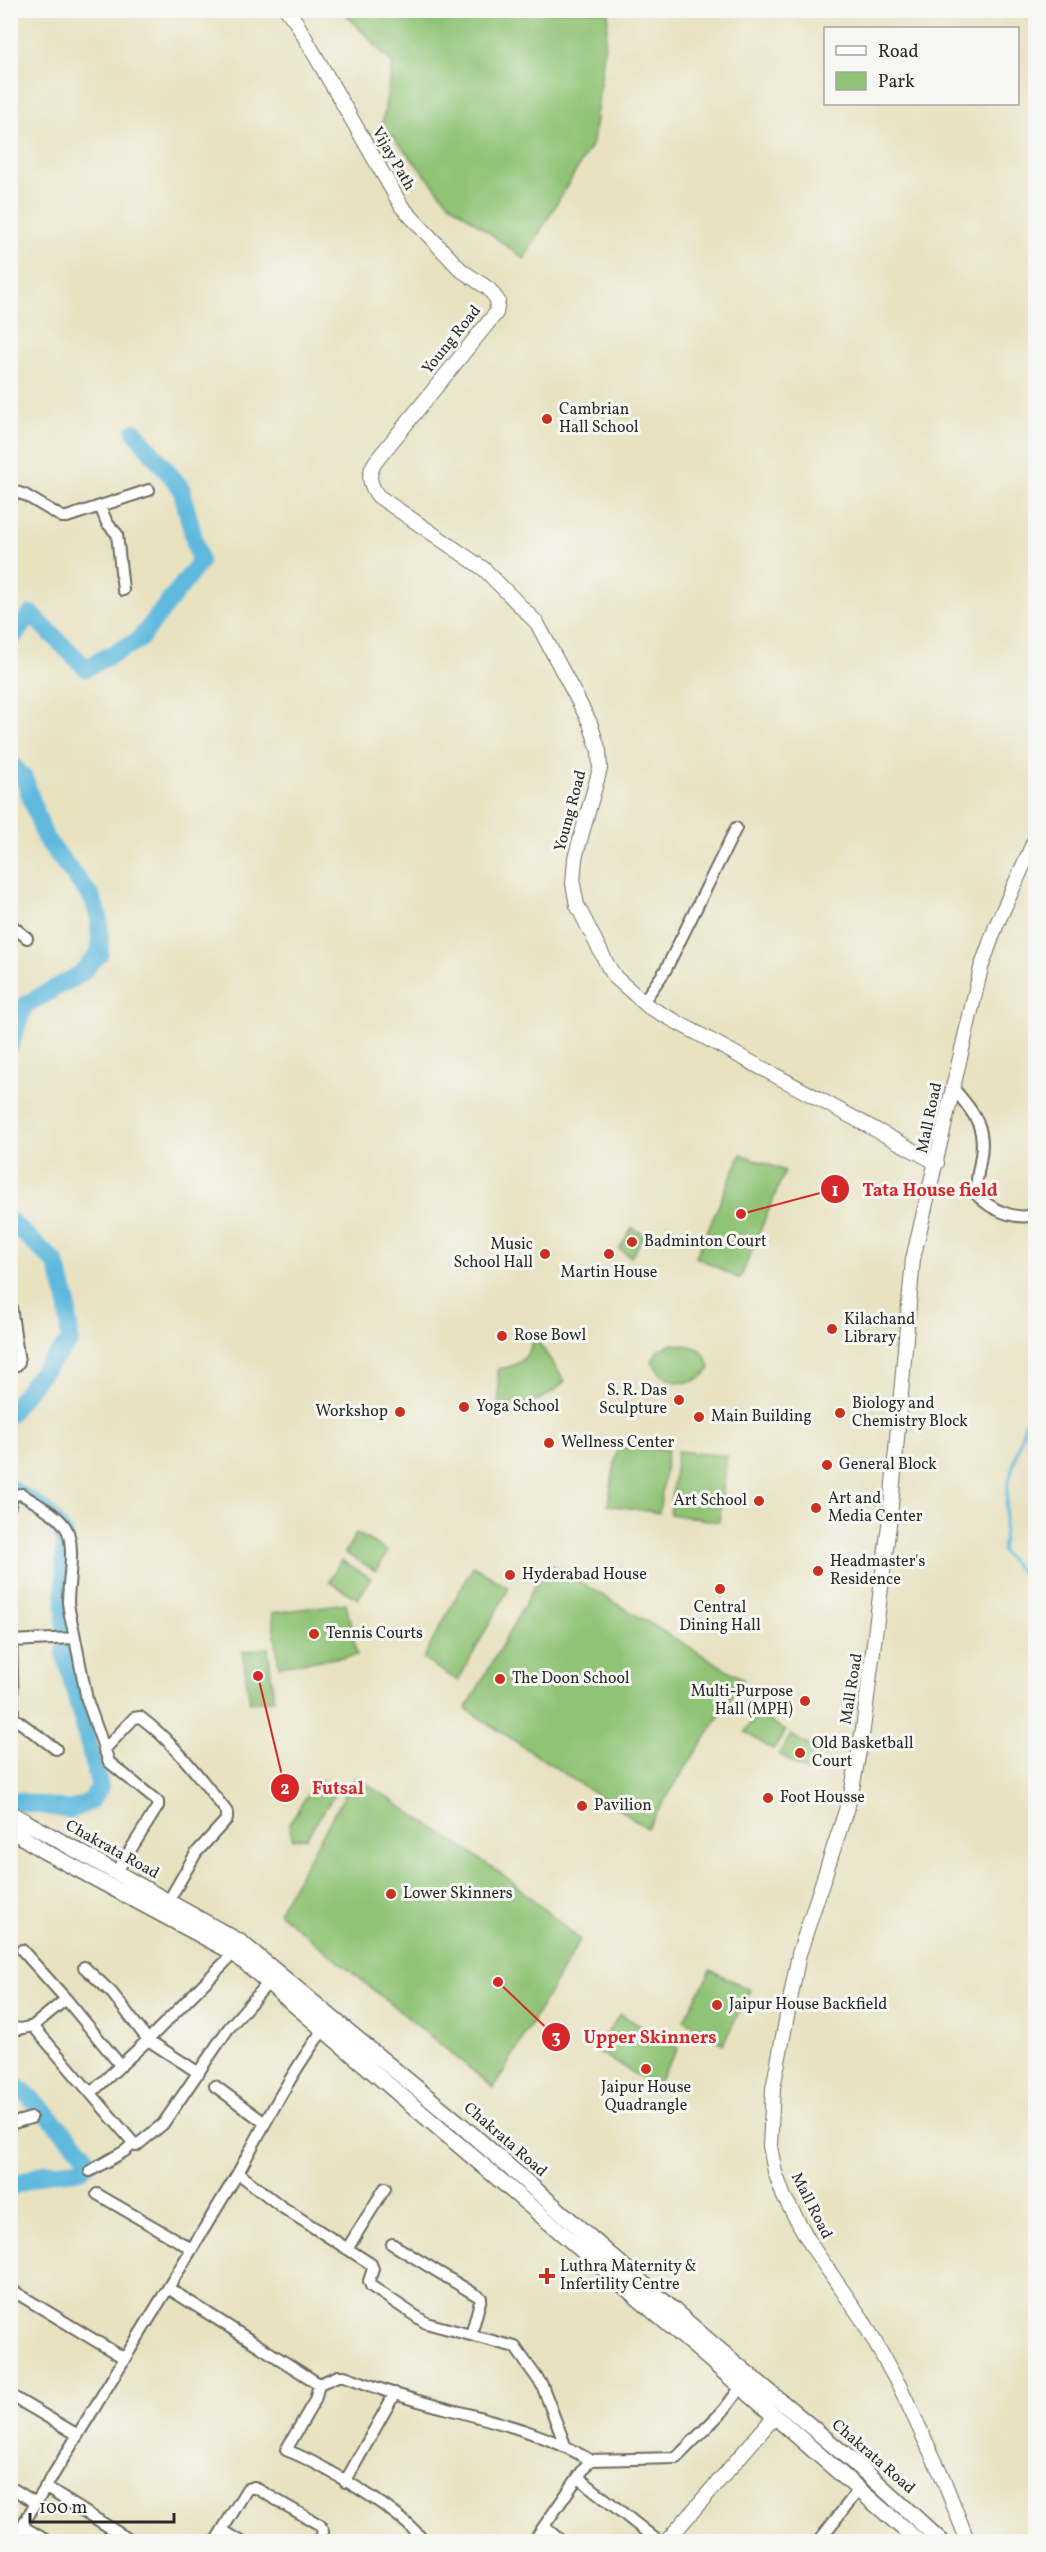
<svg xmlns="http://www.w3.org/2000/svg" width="1046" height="2552" viewBox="0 0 1046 2552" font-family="Vollkorn,serif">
	<rect width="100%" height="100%" fill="#f6f6f2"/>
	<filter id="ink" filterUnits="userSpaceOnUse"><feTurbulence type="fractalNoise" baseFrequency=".0167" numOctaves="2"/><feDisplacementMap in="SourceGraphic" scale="12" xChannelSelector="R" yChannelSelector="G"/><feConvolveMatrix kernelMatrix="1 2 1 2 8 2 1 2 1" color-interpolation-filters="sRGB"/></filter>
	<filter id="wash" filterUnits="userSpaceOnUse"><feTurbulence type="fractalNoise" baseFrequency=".008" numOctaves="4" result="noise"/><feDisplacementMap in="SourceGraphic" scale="24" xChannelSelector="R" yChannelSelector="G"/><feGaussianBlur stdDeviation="1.35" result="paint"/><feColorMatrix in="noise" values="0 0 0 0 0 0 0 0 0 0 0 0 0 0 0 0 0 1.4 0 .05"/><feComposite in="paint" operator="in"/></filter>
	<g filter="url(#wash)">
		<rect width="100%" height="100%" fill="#e8e2c1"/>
		<path fill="#8fc375" stroke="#5d7750" stroke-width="1.5" d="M343 11H609L593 142 524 259 448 202 382 124 393 64Z
			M741 1154 785 1171 740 1279 696 1257Z
			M632 1228 645 1235 631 1257 619 1249Z
			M534 1336 565 1381C547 1400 525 1408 499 1404L498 1369C519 1367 530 1357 534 1336Z
			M673 1344C695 1346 704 1345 710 1369 692 1390 664 1386 652 1361L658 1350Z
			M618 1445 668 1450 659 1513 608 1505Z
			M677 1451 727 1456 719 1522 670 1514Z
			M356 1533 388 1551 376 1571 345 1553Z
			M341 1560 371 1578 358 1599 329 1582Z
			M548 1563 743 1679 647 1828 466 1709Z
			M473 1566 509 1588 458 1681 423 1659Z
			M346 1603 357 1655 279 1666 272 1613Z
			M268 1648 274 1700 250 1702 242 1652Z
			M757 1713 786 1731 773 1750 745 1732Z
			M791 1735 820 1753 807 1772 779 1754Z
			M356 1776 505 1876 580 1940 494 2088 278 1912Z
			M317 1779 337 1791 306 1838 293 1839 289 1824Z
			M711 1970 750 1990 723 2044 684 2020Z
			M620 2014 678 2048 655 2087 596 2050Z"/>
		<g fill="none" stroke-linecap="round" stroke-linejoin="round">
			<path stroke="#5fb9dd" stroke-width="3" d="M1036 1385 1008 1484 1002 1552 1036 1587"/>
			<path stroke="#5fb9dd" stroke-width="18" d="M10 640 31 614 86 668 139 640 200 562 181 488 135 432
				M10 763 24 778 45 838 92 898 99 917 100 953 80 974 25 1005 10 1045
				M10 1221 56 1263 67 1300 70 1341 40 1374 10 1413
				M10 1488 44 1510 64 1534 65 1631
				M10 1800 71 1810 91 1801 100 1787 65 1655V1647
				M10 2082 26 2093 84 2153 87 2165 80 2170 46 2173 10 2187"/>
		</g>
	</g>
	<g filter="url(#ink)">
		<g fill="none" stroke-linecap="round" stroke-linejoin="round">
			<g stroke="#6d6b60" stroke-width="14">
				<path id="minor" d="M10 490 25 495 62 517H67L149 490
					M100 506 107 523 117 534 123 590
					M10 924 27 938
					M643 1002 665 971 736 828
					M954 1089C975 1114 987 1128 980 1162 978 1173 975 1184 977 1195 990 1209 1017 1222 1036 1214
					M10 1366 17 1365 19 1362 11 1307
					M10 1506 12 1495 22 1494C36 1504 57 1513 66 1528 76 1545 68 1582 68 1602 69 1614 73 1626 75 1638
					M10 1591 13 1717
					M10 1641 75 1638 87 1700 109 1762 158 1802V1806L116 1873
					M10 1715 56 1749
					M104 1750 134 1718 140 1717C175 1743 200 1778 227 1812V1819L196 1853 168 1902
					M22 1950 66 1999
					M84 1967 112 1993 148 2040 199 2073
					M33 2026 66 1999 121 2066
					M326 2026C292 2071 265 2123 238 2173L282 2207 371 2264 373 2269 369 2281 371 2286 426 2323 515 2347 542 2385 565 2445
					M10 2027 20 2029 33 2026 136 2146 163 2124 228 2029 269 1982
					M215 2086 265 2123
					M92 2092 148 2040 234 1953
					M10 2124 31 2118
					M90 2171 125 2151 134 2143
					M238 2173 168 2288 319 2384 338 2376H344C368 2384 391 2394 415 2400 474 2417 537 2428 590 2460L533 2542
					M97 2194 192 2249
					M392 2244 481 2298 471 2335
					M347 2249 385 2188
					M10 2289 124 2358
					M319 2384 315 2400 286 2450C320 2463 404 2512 424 2542
					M10 2395 78 2435
					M590 2460 676 2458 723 2411 741 2387
					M579 2478 659 2542
					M345 2482 395 2393
					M10 2487 36 2503
					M45 2487 133 2542
					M22 2526 49 2542
					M545 2527 562 2542
					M222 2530 242 2542
					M12 2542 168 2288
					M215 2542 247 2489 254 2487 320 2525 323 2532 319 2542
					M818 2542 860 2488"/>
			</g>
			<g stroke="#6d6b60" stroke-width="16">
				<path id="tertiary" d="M287 10 296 22 402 207 461 270 489 289 498 301 496 313 376 461C367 474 369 484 378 496L484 569 537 623 590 723 599 751 600 769 575 858 573 884 577 905 608 966 616 978 649 1007 937 1163
					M666 2542 775 2416
					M968 2542 942 2476 901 2389 862 2319 813 2248 784 2197 775 2172 770 2146 773 2088 799 1954 851 1795 863 1729 890 1517 913 1259 981 968 996 926 1036 837"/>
			</g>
			<g stroke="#6d6b60" stroke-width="18">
				<path id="secondary" d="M10 1813 240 1942 460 2124 711 2343 870 2476 942 2542
					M10 1829 44 1851 234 1953 700 2351 919 2542"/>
			</g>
			<use href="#minor" stroke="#fff" stroke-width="10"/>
			<use href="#tertiary" stroke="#fff" stroke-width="14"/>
			<use href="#secondary" stroke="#fff" stroke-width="15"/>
		</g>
	</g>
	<g fill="#c8321e" stroke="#f6f6f2" stroke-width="2">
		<circle cx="547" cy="419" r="6"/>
		<circle cx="632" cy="1242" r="6"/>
		<circle cx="545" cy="1254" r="6"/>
		<circle cx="609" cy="1254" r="6"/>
		<circle cx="832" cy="1329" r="6"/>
		<circle cx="502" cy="1336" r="6"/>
		<circle cx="679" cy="1400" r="6"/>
		<circle cx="464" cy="1407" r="6"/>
		<circle cx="400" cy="1412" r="6"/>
		<circle cx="840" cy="1413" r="6"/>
		<circle cx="699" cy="1417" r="6"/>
		<circle cx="549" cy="1443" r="6"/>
		<circle cx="827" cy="1465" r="6"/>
		<circle cx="759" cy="1501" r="6"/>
		<circle cx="816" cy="1508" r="6"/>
		<circle cx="818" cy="1571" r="6"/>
		<circle cx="510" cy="1575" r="6"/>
		<circle cx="720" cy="1589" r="6"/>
		<circle cx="314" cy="1634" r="6"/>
		<circle cx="500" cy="1679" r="6"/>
		<circle cx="805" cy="1701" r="6"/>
		<circle cx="800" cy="1753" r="6"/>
		<circle cx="768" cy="1798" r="6"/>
		<circle cx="582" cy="1806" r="6"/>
		<circle cx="391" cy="1894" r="6"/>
		<circle cx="717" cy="2005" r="6"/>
		<circle cx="646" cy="2069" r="6"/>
		<path d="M544 2267h6v6h6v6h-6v6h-6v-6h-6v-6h6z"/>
	</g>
	<g text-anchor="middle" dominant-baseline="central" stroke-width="6" stroke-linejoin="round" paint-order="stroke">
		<g font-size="16" fill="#2b2b2b" stroke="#f6f6f2">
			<text transform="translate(393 159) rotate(60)">Vijay Path</text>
			<text transform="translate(452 340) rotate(-51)">Young Road</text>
			<text transform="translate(571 811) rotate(-75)">Young Road</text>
			<text transform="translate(930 1118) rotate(-78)">Mall Road</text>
			<text transform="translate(852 1689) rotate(-81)">Mall Road</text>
			<text transform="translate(112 1850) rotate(29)">Chakrata Road</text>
			<text transform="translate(505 2140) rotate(41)">Chakrata Road</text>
			<text transform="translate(811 2206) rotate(63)">Mall Road</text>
			<text transform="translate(873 2457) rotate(41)">Chakrata Road</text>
		</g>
		<g font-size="16" fill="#2b2b2b" stroke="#f6f6f2" text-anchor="start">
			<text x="559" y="410">Cambrian<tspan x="559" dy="18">Hall School</tspan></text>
			<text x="644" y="1242">Badminton Court</text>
			<text x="533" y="1245" text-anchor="end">Music<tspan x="533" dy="18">School Hall</tspan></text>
			<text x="609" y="1273" text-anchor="middle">Martin House</text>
			<text x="844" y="1320">Kilachand<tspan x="844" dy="18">Library</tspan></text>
			<text x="514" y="1336">Rose Bowl</text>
			<text x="667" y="1391" text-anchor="end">S. R. Das<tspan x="667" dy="18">Sculpture</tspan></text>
			<text x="852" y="1404">Biology and<tspan x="852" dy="18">Chemistry Block</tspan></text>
			<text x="476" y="1407">Yoga School</text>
			<text x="388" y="1412" text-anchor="end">Workshop</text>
			<text x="711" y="1417">Main Building</text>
			<text x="561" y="1443">Wellness Center</text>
			<text x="839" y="1465">General Block</text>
			<text x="828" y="1499">Art and<tspan x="828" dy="18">Media Center</tspan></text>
			<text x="747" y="1501" text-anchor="end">Art School</text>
			<text x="830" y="1562">Headmaster's<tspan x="830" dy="18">Residence</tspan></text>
			<text x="522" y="1575">Hyderabad House</text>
			<text x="720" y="1608" text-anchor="middle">Central<tspan x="720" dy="18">Dining Hall</tspan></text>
			<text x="326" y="1634">Tennis Courts</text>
			<text x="512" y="1679">The Doon School</text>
			<text x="793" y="1692" text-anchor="end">Multi-Purpose<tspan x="793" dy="18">Hall (MPH)</tspan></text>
			<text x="812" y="1744">Old Basketball<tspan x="812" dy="18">Court</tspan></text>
			<text x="780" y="1798">Foot Housse</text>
			<text x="594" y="1806">Pavilion</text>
			<text x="403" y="1894">Lower Skinners</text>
			<text x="729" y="2005">Jaipur House Backfield</text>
			<text x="646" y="2088" text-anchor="middle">Jaipur House<tspan x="646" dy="18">Quadrangle</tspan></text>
			<text x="560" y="2267">Luthra Maternity &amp;<tspan x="560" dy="18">Infertility Centre</tspan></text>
		</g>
	</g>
	<path fill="none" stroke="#d62828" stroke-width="2" d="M741 1214L835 1189M258 1676L285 1788M498 1982L556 2037"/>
	<g fill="#d62828" stroke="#f6f6f2" stroke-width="2">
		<circle cx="741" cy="1214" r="6"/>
		<circle cx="258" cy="1676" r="6"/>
		<circle cx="498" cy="1982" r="6"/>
		<circle cx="835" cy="1189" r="15"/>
		<circle cx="285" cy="1788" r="15"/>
		<circle cx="556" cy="2037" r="15"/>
	</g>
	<g font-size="18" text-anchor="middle" font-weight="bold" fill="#fff">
		<text x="835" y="1196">1</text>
		<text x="285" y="1794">2</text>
		<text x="556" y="2043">3</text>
	</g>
	<g font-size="18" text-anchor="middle" font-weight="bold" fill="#d62828" stroke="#f6f6f2" stroke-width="6" stroke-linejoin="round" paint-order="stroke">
		<text x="930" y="1196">Tata House field</text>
		<text x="338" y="1794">Futsal</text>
		<text x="650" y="2043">Upper Skinners</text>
	</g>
	<rect width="1046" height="2552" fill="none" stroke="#f6f6f2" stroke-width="36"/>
	<rect x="824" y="27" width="195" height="78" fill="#f6f6f2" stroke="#a5a5a2" stroke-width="1.5"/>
	<rect x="836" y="46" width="30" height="9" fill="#ffffff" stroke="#a5a5a2" stroke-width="1.5"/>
	<text x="878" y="57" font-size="18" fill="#2b2b2b">Road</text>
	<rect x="836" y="72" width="30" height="18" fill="#8fc375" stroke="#a5a5a2" stroke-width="1.5"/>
	<text x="878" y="87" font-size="18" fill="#2b2b2b">Park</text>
	<path d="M30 2513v9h144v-9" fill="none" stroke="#2b2b2b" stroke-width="3"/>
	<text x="39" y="2513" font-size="18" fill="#2b2b2b" stroke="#f6f6f2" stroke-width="4.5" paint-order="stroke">100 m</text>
</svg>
